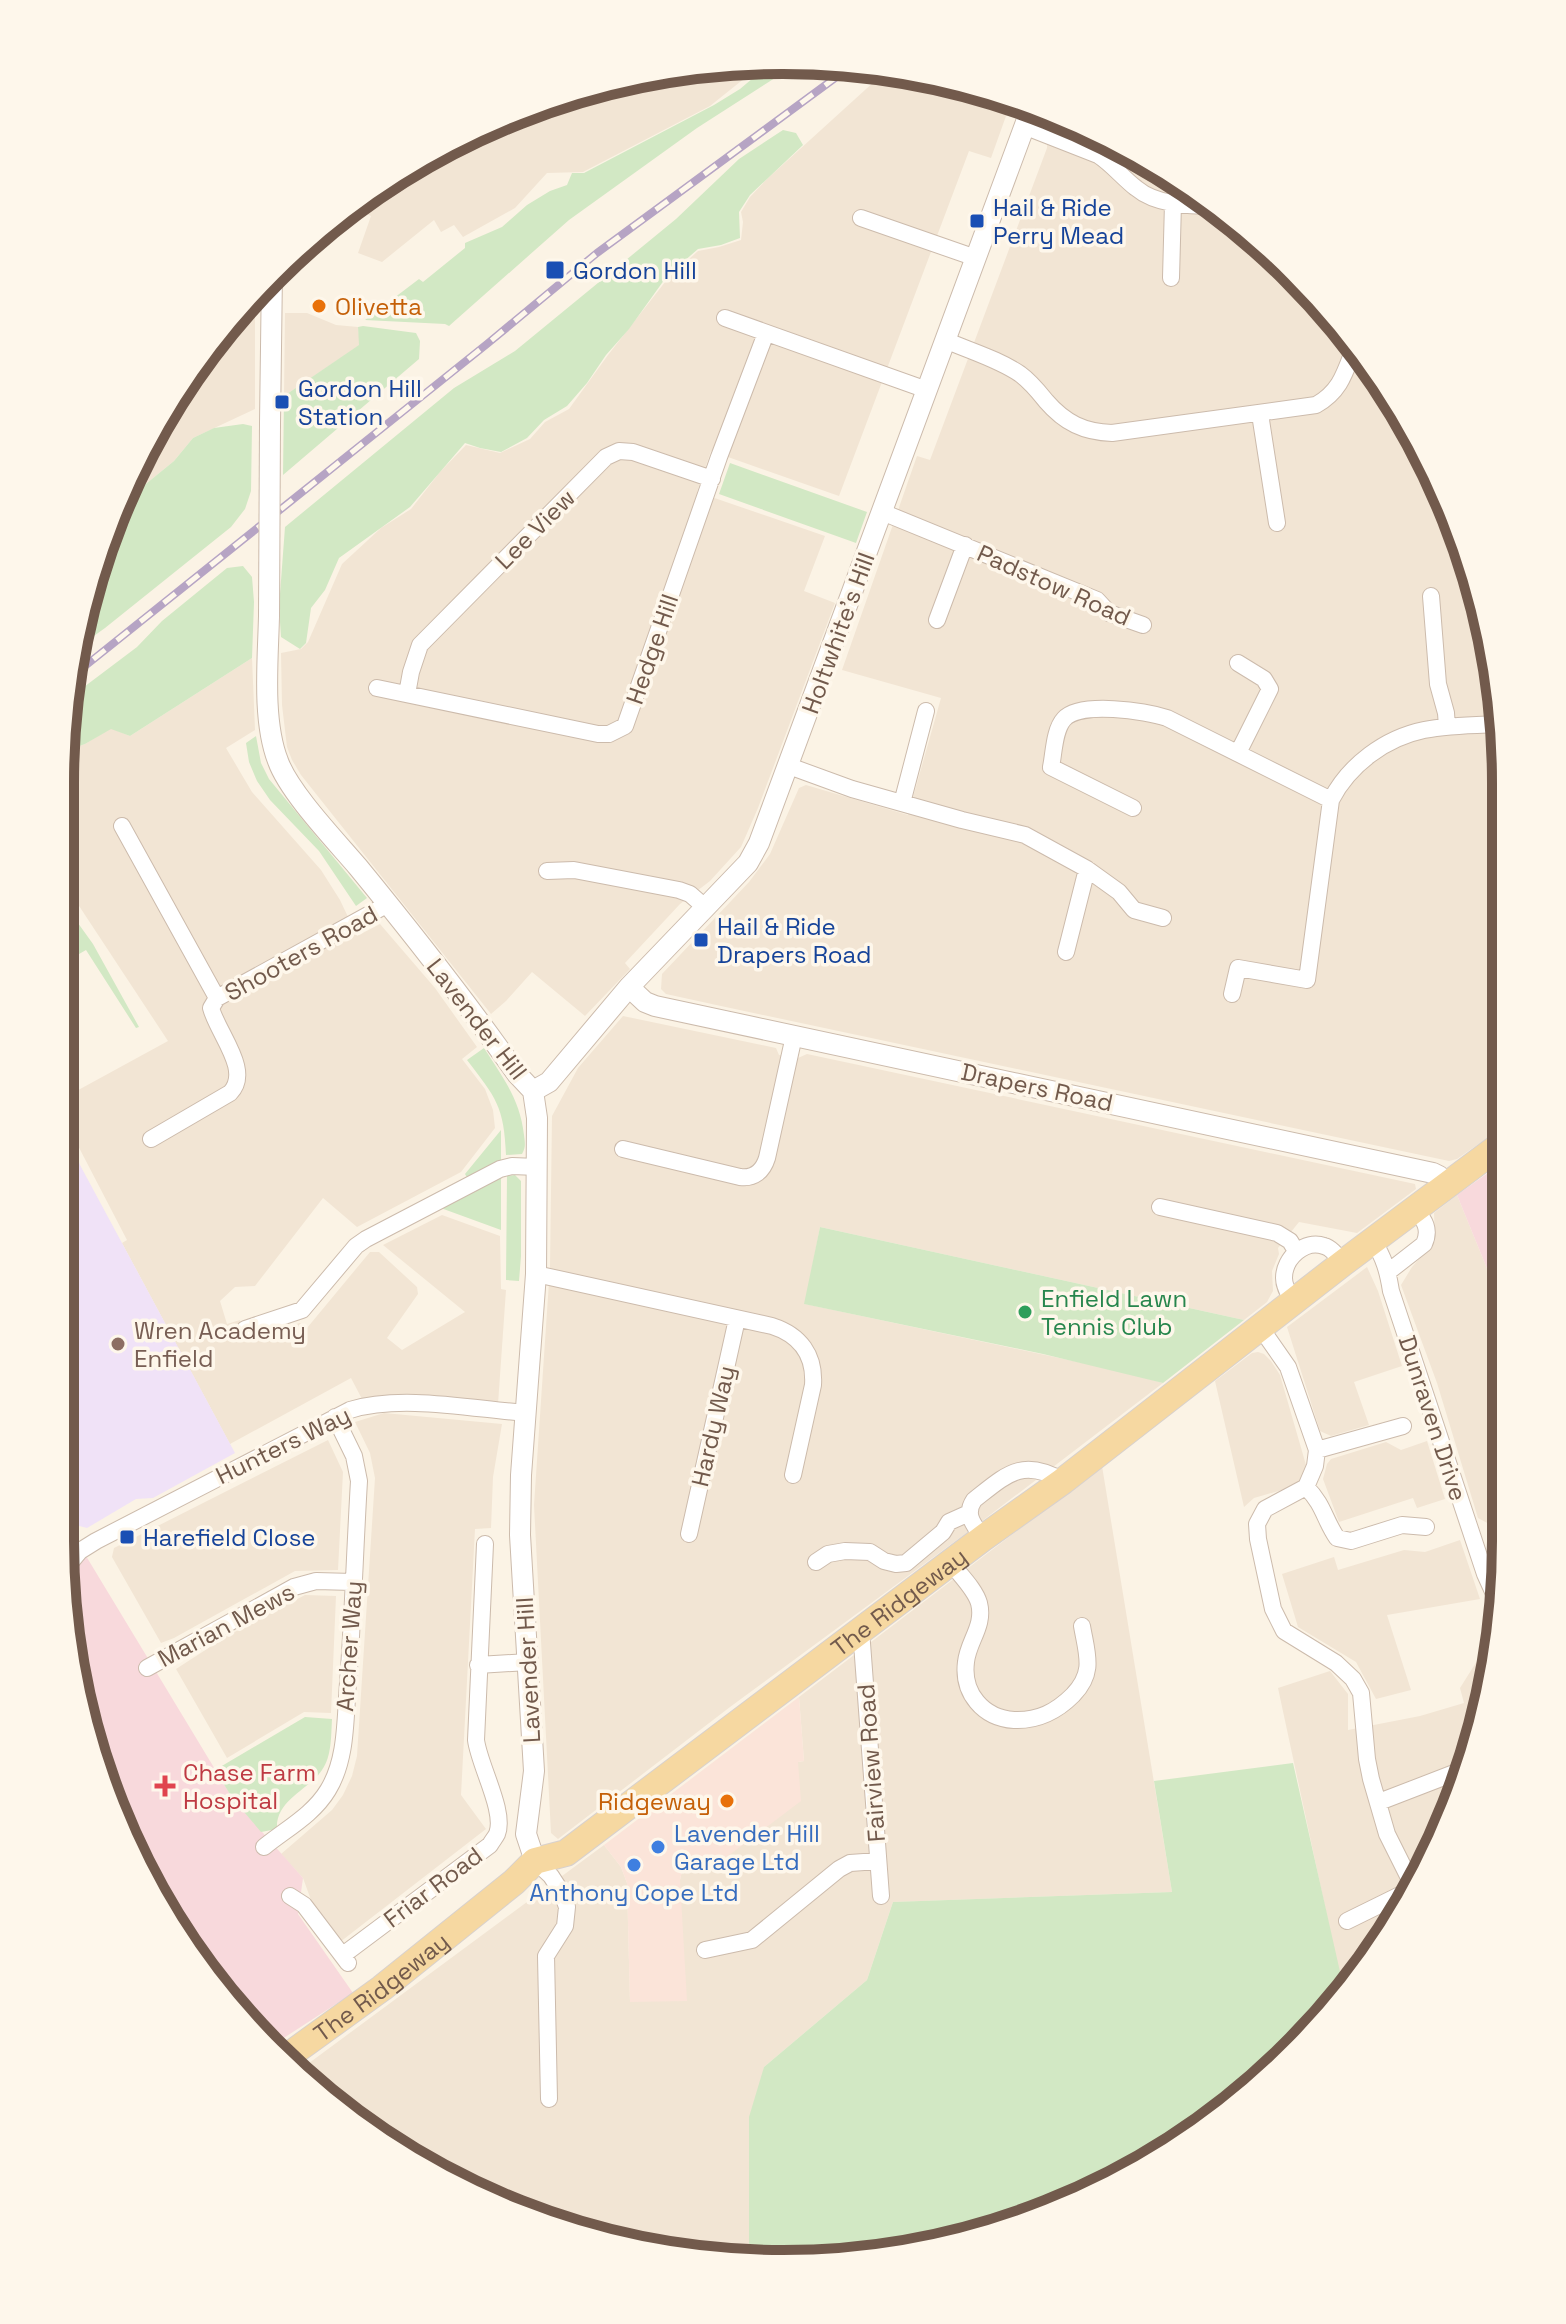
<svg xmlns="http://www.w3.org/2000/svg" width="1566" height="2324" viewBox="0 0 1566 2324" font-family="'Space Grotesk',sans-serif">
	<rect width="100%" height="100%" fill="#fbf3e5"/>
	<path fill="#f2e5d4" d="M765 62 710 106 583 172 547 173 515 208 463 237 454 225 441 232 434 220 382 262 358 253 371 216 352 206 381 182 506 115 642 74Z
		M920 73 1018 102 1006 116 991 158 969 151 839 496 711 451 697 492 825 536 804 591 835 603 758 808 741 847 710 881 680 904 625 963 630 969 585 1016 532 972 506 1001 491 1014 301 775 292 760 287 747 282 705 281 653 301 649 308 642 342 564 381 528 411 509 440 472 466 445 500 453 530 439 545 422 569 409 608 355 669 277 698 251 719 247 741 240 743 222 741 212 750 197 767 179 876 80 900 79Z
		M1050 112 1059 115 1184 182 1294 271 1384 381 1451 506 1492 642 1506 783V1125L1457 1159 1449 1161 721 1006 666 994 661 989 662 974 749 882 770 854 799 788 806 785 908 815 941 698 842 670 917 456 930 460 1047 148V120Z
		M255 295V409L193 438 174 461 120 505 135 463Z
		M285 313H307L336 325 358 327 360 345 284 396Z
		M252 658 255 730 226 748 252 792 321 870 340 900 357 936 380 924 435 988 477 1047 462 1059 485 1089 493 1110 495 1128 461 1172 357 1227 323 1198 255 1286 235 1287 220 1301 227 1324 240 1320 246 1339 300 1323 307 1328 370 1252H379L417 1287 418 1294 387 1338 402 1350 465 1312 383 1245 442 1215 500 1236 501 1289 506 1290 498 1404 389 1395 362 1399 351 1378 230 1444 122 1243 127 1240 60 1111V1100L168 1041 60 877V783L63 752 85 744 111 728 130 736Z
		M623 1016 776 1048 779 1055 798 1058 807 1054 1415 1184 1416 1189 1357 1233 1299 1222 1278 1248 1279 1254 1272 1271 1273 1291 1267 1302 1244 1320 820 1227 805 1304 1125 1372 1163 1383 969 1531 730 1707 558 1839 551 1833 534 1505 550 1267 552 1116 578 1068Z
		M1457 1195 1506 1315V1518L1491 1525 1478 1518 1437 1383 1401 1285 1412 1267 1435 1241 1434 1213Z
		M1367 1267 1378 1291 1402 1366 1354 1382 1369 1425 1331 1436 1320 1431 1287 1327Z
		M1258 1352 1264 1354 1271 1361 1280 1375 1306 1465 1300 1481 1289 1488 1254 1498 1244 1507 1215 1381 1252 1353Z
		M384 1413 502 1424 493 1477 491 1528 475 1529 461 1795 486 1829 340 1942 311 1900 303 1878 281 1854 332 1810 343 1795 352 1776 357 1756 375 1478 370 1453 355 1422Z
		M328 1440 343 1472 338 1570 295 1571 174 1638 161 1643 112 1557 114 1548Z
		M1427 1441 1445 1499 1417 1508 1413 1498 1339 1522 1323 1479 1327 1464 1331 1459 1386 1442 1401 1450Z
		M1102 1466 1172 1892 893 1902 867 1980 764 2067 749 2261 735 2262 507 2209 343 2114 301 2069 604 1845 621 1867 627 1883 630 2002 680 1880 683 1866 724 1859 798 1762 804 1761 799 1697Z
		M1460 1540 1480 1599 1387 1615 1411 1690 1376 1699 1356 1662 1298 1627 1282 1574 1334 1557 1338 1570 1404 1550 1425 1552Z
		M305 1595 336 1596 331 1713 304 1712 227 1758 176 1669 227 1636Z
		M1496 1642 1492 1682 1431 1861 1342 1986 1278 1688 1330 1671 1348 1694V1730L1420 1716 1464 1703 1460 1688 1487 1645Z"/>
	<path fill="#fbe4d9" d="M799 1697 804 1761 798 1762 801 1801 724 1859 683 1866 680 1880 687 2001 630 2002 627 1883 621 1867 604 1845Z"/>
	<path fill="#f0e2f7" d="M60 1112 80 1165 235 1453 153 1498 136 1499 87 1528 72 1524 60 1504Z"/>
	<path fill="#f8d9dc" d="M1506 1160V1315L1457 1195Z
		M60 1513 233 1799 303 1878 298 1914 353 1993 276 2043 182 1943 98 1773 60 1541Z
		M1506 1518V1541L1504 1566 1491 1525Z"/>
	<path fill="#d2e8c4" d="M783 60 800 62 697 128 569 220 449 326 445 324 365 320 419 279 423 282 465 248V243L502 227 527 205 550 191 567 185 572 173H584L714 105 740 89 773 61Z
		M783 130 796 133 803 145 750 195 739 212 740 238 721 245 698 249 667 276 629 329 606 355 587 383 567 406 544 420 527 438 501 452 480 448 465 443 410 507 339 558 325 590 311 608 306 643 300 649 281 637 279 607 285 527 454 388 515 351 676 219 739 159Z
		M363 326 416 333 420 341 419 359 283 475 284 396 359 345 358 327Z
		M243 424 252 426 251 491 245 509 231 527 105 628 73 651 74 642 120 505 174 461 193 438 214 428Z
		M730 463 867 512 856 543 719 494Z
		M243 566 252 577 254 602 252 658 130 736 111 729 85 744 63 752 68 699 137 647 162 621 227 568Z
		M256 736 261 763 269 779 367 898 356 906 319 851 270 800 257 781 249 762 246 743Z
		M60 898 93 944 139 1027 136 1028 86 950 60 965Z
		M484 1048C503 1078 520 1099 524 1135 525 1143 526 1147 522 1154L506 1155C504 1106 496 1098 467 1060Z
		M501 1130V1162L468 1179 465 1174Z
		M501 1173V1230L438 1207Z
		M515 1175 521 1181V1256L519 1281 506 1280 507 1176Z
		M820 1227 1244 1320 1163 1383 1043 1354 804 1304Z
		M305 1717 332 1719C331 1735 332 1756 322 1770 310 1789 275 1800 277 1829L261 1832 233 1799 215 1770Z
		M1293 1763 1343 1985 1295 2052 1144 2167 924 2250 749 2261V2117L764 2067 867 1980 893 1902 1172 1892 1154 1781Z"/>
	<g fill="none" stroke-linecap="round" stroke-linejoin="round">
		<g stroke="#ccbbac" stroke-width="18">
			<path id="minor" d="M898 78 914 73
				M1024 126 1098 155C1112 164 1123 178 1136 188 1156 205 1189 206 1215 206
				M861 218 976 258
				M1171 278 1173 203
				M725 318 927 390
				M945 340C970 351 998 359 1020 374 1031 382 1038 391 1046 401 1065 423 1084 432 1112 433L1316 405C1341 391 1345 372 1355 346
				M1260 414 1277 523
				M882 512 1097 600 1109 613 1143 625
				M1431 596 1438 684 1446 713 1447 727
				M937 620 965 545
				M1238 663 1264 679 1270 689 1238 753
				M377 688 598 734H609L625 726 719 457 766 333
				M407 694 411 672 420 645 606 457 619 451 633 452 712 479
				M789 766 852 789 962 820 1025 835 1087 869 1119 892 1134 910 1163 918
				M902 803 926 711
				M1133 808 1051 767C1054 753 1054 730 1064 719 1080 701 1146 711 1167 718L1331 800
				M122 826 217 998
				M547 871 574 870 679 890 690 894 706 908
				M1066 952 1087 869
				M1232 994 1238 968 1307 980 1331 800C1349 765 1385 738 1424 730 1449 725 1475 725 1500 724
				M151 1139 230 1093C252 1071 218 1034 211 1008L217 998 388 904
				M623 1149 740 1177C754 1179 763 1171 767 1158L794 1036
				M1160 1207 1277 1233 1290 1241 1296 1251
				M1373 1241C1384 1257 1388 1272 1391 1291L1485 1574 1500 1607
				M1388 1272 1424 1244C1431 1229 1424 1220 1415 1208
				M536 1274 772 1326C800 1335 815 1355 813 1385L793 1475
				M1293 1302C1289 1294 1284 1287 1284 1278 1284 1258 1305 1239 1324 1246 1332 1248 1338 1257 1343 1263
				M1260 1327 1288 1367 1317 1450 1315 1466 1306 1487 1265 1509 1257 1524 1258 1539 1273 1609 1284 1631 1336 1663 1353 1679 1361 1693 1367 1759 1371 1779 1387 1834 1413 1886
				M245 1329 302 1310 356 1246 366 1239 500 1169 512 1166 537 1167
				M1317 1450 1403 1426
				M1306 1487C1324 1505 1324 1519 1337 1538L1351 1541 1402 1525 1426 1527
				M689 1534 737 1319
				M983 1538C974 1525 964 1515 974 1500 1006 1475 1022 1457 1063 1481
				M816 1562 828 1554 845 1551 870 1552 884 1561 896 1564 906 1563 943 1532 949 1522 969 1513
				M951 1563C960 1575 975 1589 979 1603 985 1626 968 1641 966 1662 962 1693 983 1718 1014 1720 1038 1721 1056 1712 1073 1695 1095 1672 1087 1655 1082 1626
				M65 1569 80 1551 96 1541 350 1410C401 1394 473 1409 526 1413
				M861 1630 881 1896
				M478 1665 528 1662
				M147 1668 294 1587 316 1581 353 1582
				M1379 1802 1462 1770
				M264 1847C286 1829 313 1815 328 1790 347 1759 345 1719 348 1683 353 1616 355 1548 359 1481L354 1456 335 1417
				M535 1861 551 1876 562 1893 567 1907 565 1926 546 1956 549 2099
				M290 1896 304 1905 348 1963
				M1347 1921 1410 1890
				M705 1950 752 1940 839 1869 850 1863 878 1861
				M343 1955 490 1845C492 1841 495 1838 497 1834 506 1812 479 1765 476 1740L485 1544"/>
		</g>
		<g stroke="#ccbbac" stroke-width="22">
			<path id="tertiary" d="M270 423 272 272
				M269 616C268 660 262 720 278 761 289 792 335 840 358 867 412 933 468 1004 517 1074L533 1091 537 1118 536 1274 521 1475 520 1535 534 1771 526 1834 535 1861
				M629 987 645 1002 655 1006 1433 1173 1439 1176 1447 1184
				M533 1091 549 1082 629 987 748 863 759 843 1032 106"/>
		</g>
		<g stroke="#d8d1cd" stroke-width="28">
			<g id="primary">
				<path id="s1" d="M288 2056 382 1988 514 1882 535 1861 566 1853 983 1538 1063 1481 1343 1263 1506 1141"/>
			</g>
		</g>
		<use href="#minor" stroke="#fff" stroke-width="16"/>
		<use href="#tertiary" stroke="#fff" stroke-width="20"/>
		<use href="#primary" stroke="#f6d8a1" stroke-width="26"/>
		<g stroke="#b6a4c4" stroke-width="8">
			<path id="rail" d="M70 678 487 344 597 253 850 67"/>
		</g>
		<use href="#rail" stroke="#fef7eb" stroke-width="5" stroke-dasharray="15" stroke-linecap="butt"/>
		<g stroke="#ccbbac" stroke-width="22" stroke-linecap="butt">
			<path id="tertiary-bridge" d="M269 616 270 423"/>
		</g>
		<use href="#tertiary-bridge" stroke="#fff" stroke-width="20"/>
	</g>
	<g fill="#1a4fb4" stroke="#fef7eb" stroke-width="3">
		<rect x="969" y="213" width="16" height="16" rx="4"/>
		<rect x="545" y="260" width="20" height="20" rx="4"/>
		<rect x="274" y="394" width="16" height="16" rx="4"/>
		<rect x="693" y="932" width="16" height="16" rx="4"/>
		<rect x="119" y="1529" width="16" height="16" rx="4"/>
	</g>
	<g fill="#e8710a" stroke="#fef7eb" stroke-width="3">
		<circle cx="319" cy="306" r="8"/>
		<circle cx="727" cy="1801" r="8"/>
	</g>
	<circle fill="#2e9e5b" stroke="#fef7eb" stroke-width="3" cx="1025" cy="1312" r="8"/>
	<circle fill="#8d6e63" stroke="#fef7eb" stroke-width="3" cx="118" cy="1344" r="8"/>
	<path fill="#e0444e" stroke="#fef7eb" stroke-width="3" d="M161 1774h8v8h8v8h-8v8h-8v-8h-8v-8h8z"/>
	<g fill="#3f7fe0" stroke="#fef7eb" stroke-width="3">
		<circle cx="658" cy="1847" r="8"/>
		<circle cx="634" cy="1865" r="8"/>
	</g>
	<g text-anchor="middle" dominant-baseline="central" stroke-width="7" stroke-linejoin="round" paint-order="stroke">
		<g font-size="24" fill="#164399" stroke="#fef7eb" text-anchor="start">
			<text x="993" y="207">Hail &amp; Ride<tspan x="993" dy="28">Perry Mead</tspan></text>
			<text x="573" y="270">Gordon Hill</text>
			<text x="298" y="388">Gordon Hill<tspan x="298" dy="28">Station</tspan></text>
			<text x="717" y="926">Hail &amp; Ride<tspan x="717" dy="28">Drapers Road</tspan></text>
			<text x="143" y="1537">Harefield Close</text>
		</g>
		<g font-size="24" fill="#c56008" stroke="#fef7eb" text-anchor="start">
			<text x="335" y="306">Olivetta</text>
			<text x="711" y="1801" text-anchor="end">Ridgeway</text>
		</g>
		<g font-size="24" fill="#725a4c" stroke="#fef7eb">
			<text transform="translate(535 529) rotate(-45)">Lee View</text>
			<text transform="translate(1054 585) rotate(24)">Padstow Road</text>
			<text transform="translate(838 633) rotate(-70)">Holtwhite's Hill</text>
			<text transform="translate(652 649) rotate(-71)">Hedge Hill</text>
			<text transform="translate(301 953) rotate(-29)">Shooters Road</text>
			<text transform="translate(477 1019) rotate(52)">Lavender Hill</text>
			<text transform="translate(1037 1087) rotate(12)">Drapers Road</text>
			<text transform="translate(1433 1418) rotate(72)">Dunraven Drive</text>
			<text transform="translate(713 1426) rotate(-77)">Hardy Way</text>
			<text transform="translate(283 1445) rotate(-26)">Hunters Way</text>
			<text stroke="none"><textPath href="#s1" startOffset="764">The Ridgeway</textPath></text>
			<text transform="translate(226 1625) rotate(-28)">Marian Mews</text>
			<text transform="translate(349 1646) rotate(-86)">Archer Way</text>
			<text transform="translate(528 1670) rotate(-93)">Lavender Hill</text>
			<text transform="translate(871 1763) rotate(-94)">Fairview Road</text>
			<text transform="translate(433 1887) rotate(-37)">Friar Road</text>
			<text stroke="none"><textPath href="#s1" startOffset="116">The Ridgeway</textPath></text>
		</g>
		<g font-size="24" fill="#27864d" stroke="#fef7eb" text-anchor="start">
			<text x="1041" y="1298">Enfield Lawn<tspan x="1041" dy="28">Tennis Club</tspan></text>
		</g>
		<g font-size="24" fill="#785e54" stroke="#fef7eb" text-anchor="start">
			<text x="134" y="1330">Wren Academy<tspan x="134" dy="28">Enfield</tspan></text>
		</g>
		<g font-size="24" fill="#be3a42" stroke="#fef7eb" text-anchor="start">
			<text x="183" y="1772">Chase Farm<tspan x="183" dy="28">Hospital</tspan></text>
		</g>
		<g font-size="24" fill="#366cbe" stroke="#fef7eb" text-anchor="start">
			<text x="674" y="1833">Lavender Hill<tspan x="674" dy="28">Garage Ltd</tspan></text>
			<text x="634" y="1892" text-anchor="middle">Anthony Cope Ltd</text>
		</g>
	</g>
	<path d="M0 0H1566V2324H0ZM783 74H783A709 709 0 0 1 1492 783V1541A709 709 0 0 1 783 2250H783A709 709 0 0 1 74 1541V783A709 709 0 0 1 783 74Z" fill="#fef7eb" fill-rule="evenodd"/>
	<path fill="none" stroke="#725a4c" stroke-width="10" d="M783 74H783A709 709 0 0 1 1492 783V1541A709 709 0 0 1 783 2250H783A709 709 0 0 1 74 1541V783A709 709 0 0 1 783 74Z"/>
</svg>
